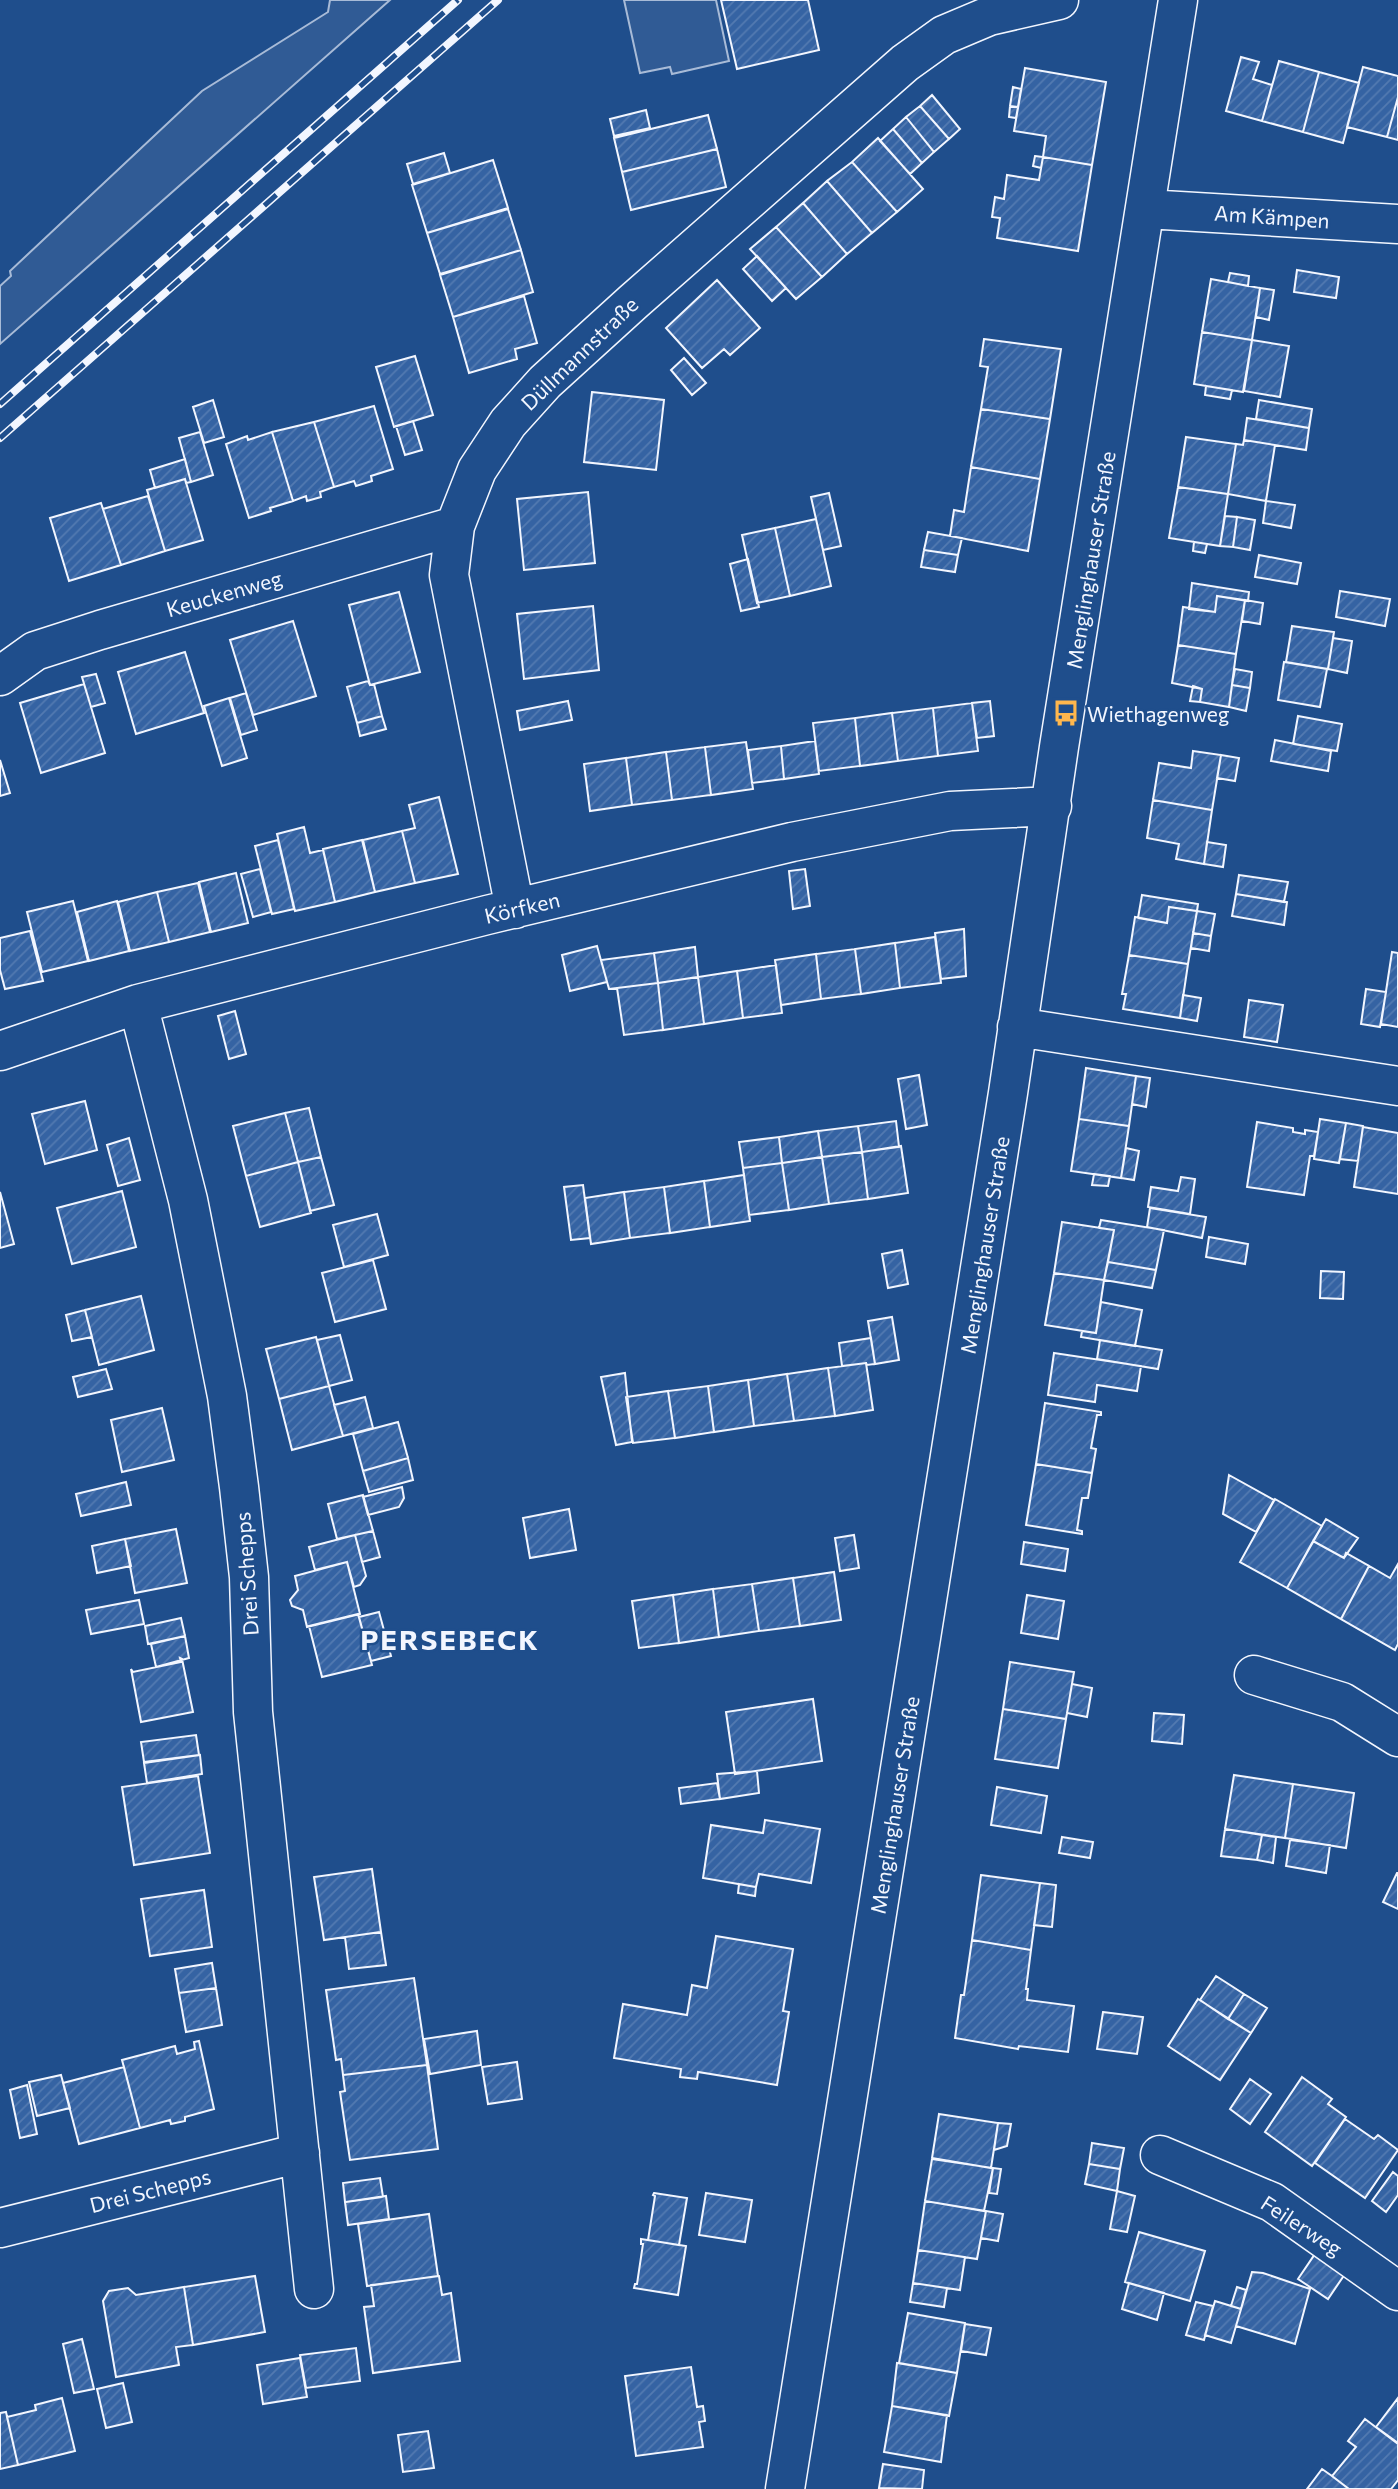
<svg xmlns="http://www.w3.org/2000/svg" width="1398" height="2489" viewBox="0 0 1398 2489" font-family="Commissioner,sans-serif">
	<defs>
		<pattern id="building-hatch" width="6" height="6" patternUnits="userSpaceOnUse" patternTransform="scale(1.75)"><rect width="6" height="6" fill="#3563a3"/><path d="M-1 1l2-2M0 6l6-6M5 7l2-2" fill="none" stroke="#537ab1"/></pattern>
	</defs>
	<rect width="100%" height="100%" fill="#1f4e8c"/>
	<path fill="#305b95" stroke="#a8bbd7" stroke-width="2" d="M330 0H390L0 344V286L11 276 10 271 202 91 328 12Z
		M624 0H716L729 61 672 74 670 67 640 73Z"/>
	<path fill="url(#building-hatch)" stroke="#f2f6ff" stroke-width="2" d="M721 0H808L819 50 737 69Z
		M1241 57 1259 62 1253 79 1272 85 1262 121 1226 111Z
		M1279 61 1319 72 1303 132 1262 121Z
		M1363 67 1398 76V97L1387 137 1347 127Z
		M1025 68 1106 82 1092 165 1043 157 1046 136 1014 131Z
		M1319 72 1359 83 1343 143 1303 132Z
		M1013 87 1021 89 1018 107 1010 106Z
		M932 95 960 129 949 139 920 106Z
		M1398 97V140L1387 137Z
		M920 106 949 139 934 152 906 117Z
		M1010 106 1018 107 1016 118 1009 117Z
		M646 110 650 128 614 136 610 119Z
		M708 115 717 149 622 172 614 138Z
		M906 117 934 152 922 163 893 129Z
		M893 129 922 163 910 174 880 141Z
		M878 138 923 189 897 212 852 162Z
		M717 149 726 187 631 210 622 172Z
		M444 153 450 173 413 184 407 164Z
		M1035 156 1043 157 1041 168 1033 166Z
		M1043 157 1092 165 1078 251 997 238 1000 218 992 217 995 197 1004 199 1007 175 1039 180Z
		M493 160 508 208 427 233 412 185Z
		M852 162 897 212 872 233 827 181Z
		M827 181 872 233 847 254 803 203Z
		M803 203 847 254 822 277 776 227Z
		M508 209 521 250 440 274 427 233Z
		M776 227 822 277 796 299 750 249Z
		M521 250 533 292 453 317 440 275Z
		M757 256 786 288 772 301 743 269Z
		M1297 270 1339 277 1336 298 1294 292Z
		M1230 273 1249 276 1248 286 1228 282Z
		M1211 279 1260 288 1252 340 1202 332Z
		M717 280 760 328 730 355 724 349 702 368 666 328Z
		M1260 288 1274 290 1269 320 1256 317Z
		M524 296 537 343 515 349 517 359 469 373 453 317Z
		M1202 332 1252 340 1243 392 1194 384Z
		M984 339 1061 349 1050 419 981 409 988 367 980 366Z
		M1252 340 1289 346 1280 397 1244 391Z
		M415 356 433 415 394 427 376 367Z
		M684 358 706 383 692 395 671 370Z
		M1206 386 1232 390 1230 399 1205 395Z
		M592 392 664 400 656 470 584 462Z
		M213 400 224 437 204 443 193 407Z
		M1259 400 1312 409 1309 428 1256 419Z
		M374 406 393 469 371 476 372 481 356 486 354 481 334 487 314 422Z
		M981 409 1050 419 1040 479 971 467Z
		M1247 418 1309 428 1306 450 1244 440Z
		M413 421 422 450 405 455 396 426Z
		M314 422 334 487 320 492 321 497 307 501 306 496 293 501 272 432Z
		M200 432 213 475 191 482 179 438Z
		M272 432 293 501 270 508 271 511 249 518 226 444 247 436 248 440Z
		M1186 437 1236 444 1228 494 1178 487Z
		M1244 440 1275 445 1266 501 1228 494 1236 444 1243 445Z
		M185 459 191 482 186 483 185 479 155 488 150 470Z
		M971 467 1040 479 1028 551 950 536 954 510 964 512Z
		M185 479 203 540 165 551 147 490Z
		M1178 487 1228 494 1220 546 1169 538Z
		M588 492 595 563 524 570 517 499Z
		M829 493 841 546 823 550 811 497Z
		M148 496 165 551 121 565 103 509Z
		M1266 501 1295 505 1291 528 1263 523Z
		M101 503 121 565 69 581 50 518Z
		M1225 516 1237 517 1233 547 1220 546Z
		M1237 517 1255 520 1250 550 1233 547Z
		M816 519 831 586 790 596 775 528Z
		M775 528 790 596 757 603 742 535Z
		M928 532 962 538 958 555 924 550Z
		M1194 542 1207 544 1205 553 1193 551Z
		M924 550 958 555 955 572 921 567Z
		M1259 555 1301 563 1297 584 1255 577Z
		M748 559 759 607 741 611 730 564Z
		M1192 583 1249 592 1248 601 1217 596 1215 612 1189 609Z
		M1340 591 1390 599 1385 626 1336 617Z
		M399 592 420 672 370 685 349 605Z
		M1217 596 1245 600 1236 654 1178 645 1183 607 1215 612Z
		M1245 600 1263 603 1260 624 1242 621Z
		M593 606 599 670 524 679 517 614Z
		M293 621 316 696 253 715 230 640Z
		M1292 626 1334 632 1328 669 1286 662Z
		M1333 638 1352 641 1347 673 1328 669Z
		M1178 645 1236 654 1229 707 1200 702 1202 689 1172 683Z
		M185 652 204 713 136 734 118 672Z
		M1284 662 1327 669 1320 707 1278 700Z
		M1235 669 1252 672 1250 688 1232 685Z
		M96 674 105 703 91 707 82 677Z
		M368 681 370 685 374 684 382 716 357 723 347 687Z
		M84 684 105 753 41 773 20 703Z
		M1232 685 1250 688 1246 711 1229 707Z
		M1193 686 1202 689 1200 702 1190 701Z
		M246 693 257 730 241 735 230 698Z
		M229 698 247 758 222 766 204 706Z
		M568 701 572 720 520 730 517 711Z
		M990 701 994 736 977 738 972 703Z
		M972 703 978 751 938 756 933 708Z
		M933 708 938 756 898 761 892 713Z
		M892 713 898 761 860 766 855 718Z
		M382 716 386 729 360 736 357 723Z
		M1298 716 1342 724 1337 751 1293 744Z
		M855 718 860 766 819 771 813 723Z
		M1275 740 1331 751 1328 771 1271 761Z
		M815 741 819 774 784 779 781 746Z
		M746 742 753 789 711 795 705 747Z
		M781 746 784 779 752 783 748 750Z
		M705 747 711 795 672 800 666 752Z
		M1193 751 1221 755 1212 810 1153 800 1159 763 1191 768Z
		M666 752 672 800 632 805 626 758Z
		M1221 755 1239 758 1235 781 1217 778Z
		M626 758 632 805 590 811 584 764Z
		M0 760 10 793 0 796Z
		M439 797 458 874 415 883 402 831 415 828 409 805Z
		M1153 800 1212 810 1204 864 1176 859 1179 844 1147 838Z
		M304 827 310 853 323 850 335 902 295 911 277 834Z
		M402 831 415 883 375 892 363 840Z
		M278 840 294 909 272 914 255 846Z
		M362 840 375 892 335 902 323 849Z
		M1207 842 1226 845 1223 867 1204 864Z
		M260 869 271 912 253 917 241 874Z
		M805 869 810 906 793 909 789 871Z
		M236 873 248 923 211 932 199 882Z
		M1239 875 1288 882 1284 902 1236 894Z
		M198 883 210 932 169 942 157 892Z
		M157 892 169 942 130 951 118 902Z
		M1236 894 1287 902 1284 925 1232 916Z
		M1142 895 1198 904 1197 911 1169 907 1167 923 1138 918Z
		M73 901 88 961 42 972 27 912Z
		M117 901 129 951 89 961 77 912Z
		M1169 907 1197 911 1188 964 1129 955 1135 917 1167 923Z
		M1197 911 1215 914 1211 936 1193 933Z
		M964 929 966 976 941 979 935 933Z
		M30 931 43 981 5 989 0 970V938Z
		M1193 933 1211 936 1209 951 1191 948Z
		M935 937 941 983 900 988 895 943Z
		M895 943 900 988 861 994 855 949Z
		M597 946 607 982 570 991 562 955Z
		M695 947 698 977 658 983 654 953Z
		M855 949 861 994 821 999 816 954Z
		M1392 952 1398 953V1027L1381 1024Z
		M654 953 658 983 609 989 601 960Z
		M816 954 821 999 781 1005 775 960Z
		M1129 955 1188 964 1180 1018 1123 1009 1126 994H1122Z
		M776 965 782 1013 743 1018 737 971Z
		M737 971 743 1018 704 1024 698 977Z
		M698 977 704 1024 663 1030 658 983Z
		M658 983 663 1030 624 1035 617 988Z
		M1366 989 1386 992 1380 1027 1361 1024Z
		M1183 995 1201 998 1197 1021 1180 1018Z
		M1249 1000 1283 1005 1277 1042 1244 1037Z
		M235 1011 246 1054 229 1059 218 1016Z
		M1086 1068 1136 1076 1129 1126 1079 1119Z
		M919 1075 927 1125 906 1129 898 1079Z
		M1136 1076 1150 1078 1146 1107 1132 1104Z
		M85 1101 97 1150 45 1164 32 1114Z
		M309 1108 321 1157 298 1162 285 1113Z
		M285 1113 298 1162 246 1176 233 1126Z
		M1079 1119 1129 1126 1121 1178 1071 1171Z
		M1320 1119 1346 1123 1339 1163 1314 1159Z
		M896 1121 899 1147 862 1152 858 1126Z
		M1257 1122 1293 1128V1132L1305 1134V1130L1318 1132 1314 1156H1310L1304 1195 1247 1187Z
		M1346 1123 1363 1126 1358 1161 1340 1159Z
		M858 1126 862 1152 822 1157 818 1131Z
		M1363 1127 1398 1133V1194L1354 1187Z
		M818 1131 822 1157 782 1163 779 1137Z
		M779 1137 782 1163 743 1168 739 1142Z
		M129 1138 140 1180 118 1186 107 1145Z
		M901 1146 908 1193 868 1199 862 1152Z
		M1126 1148 1139 1151 1134 1180 1121 1178Z
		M862 1152 868 1199 829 1204 822 1157Z
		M321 1157 334 1205 310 1211 298 1162Z
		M822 1157 829 1204 789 1210 782 1163Z
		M298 1162 311 1213 260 1227 246 1176Z
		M782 1163 789 1210 749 1215 743 1168Z
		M1094 1174 1110 1176 1108 1186 1092 1185Z
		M744 1175 750 1221 710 1227 704 1181Z
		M1181 1177 1195 1179 1190 1214 1148 1207 1151 1187 1178 1191Z
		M704 1181 710 1227 670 1233 664 1187Z
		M583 1185 590 1238 571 1240 564 1187Z
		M664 1187 670 1233 630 1238 624 1192Z
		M122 1191 136 1247 72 1264 57 1208Z
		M0 1192 14 1244 0 1248Z
		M624 1192 630 1238 591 1244 585 1198Z
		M1150 1208 1206 1217 1202 1238 1147 1227Z
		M377 1214 388 1255 344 1267 333 1225Z
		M1101 1220 1164 1230 1156 1270 1108 1262 1114 1230 1099 1228Z
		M1062 1222 1114 1230 1104 1280 1054 1273Z
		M1209 1237 1248 1244 1245 1264 1206 1257Z
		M902 1250 908 1284 888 1288 882 1254Z
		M373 1260 386 1309 335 1322 322 1273Z
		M1108 1262 1156 1270 1152 1288 1104 1280Z
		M1321 1271 1344 1272 1343 1299 1320 1298Z
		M1054 1273 1104 1280 1096 1333 1045 1325Z
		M141 1296 154 1350 99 1365 85 1310Z
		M1101 1302 1142 1310 1135 1346 1081 1337 1082 1331 1096 1333Z
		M85 1310 92 1337 72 1341 66 1315Z
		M892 1317 899 1360 875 1364 868 1321Z
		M340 1335 352 1380 329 1386 317 1340Z
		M316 1337 329 1386 279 1399 266 1349Z
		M871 1338 875 1364 867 1365 866 1363 842 1366 839 1343Z
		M1100 1340 1162 1350 1158 1369 1097 1359Z
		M1054 1353 1141 1366 1137 1391 1097 1385 1095 1402 1048 1395Z
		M866 1363 873 1410 835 1416 828 1368Z
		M828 1368 835 1416 794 1421 787 1374Z
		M106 1369 112 1389 78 1397 73 1377Z
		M625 1373 632 1442 616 1445 601 1377Z
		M787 1374 794 1421 754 1426 748 1380Z
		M748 1380 754 1426 714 1432 708 1386Z
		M329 1386 343 1436 292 1450 279 1399Z
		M708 1386 714 1432 675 1438 668 1391Z
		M668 1391 675 1438 633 1443 626 1397Z
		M365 1397 373 1428 343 1436 334 1405Z
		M1045 1403 1101 1412V1415H1097L1091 1448 1096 1449 1092 1473 1036 1464Z
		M162 1408 174 1460 122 1472 111 1420Z
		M398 1422 408 1458 363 1471 353 1434Z
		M408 1458 413 1480 369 1492 363 1471Z
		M1036 1464 1092 1473 1088 1498H1082L1077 1530 1082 1531V1534L1026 1525Z
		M1229 1475 1274 1500 1256 1532 1223 1514Z
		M126 1482 131 1505 81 1516 76 1494Z
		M402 1487 404 1498 399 1507 368 1515 363 1497Z
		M363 1495 373 1531 337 1539 328 1504Z
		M1275 1499 1322 1526 1287 1588 1240 1562Z
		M569 1509 576 1550 530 1558 523 1518Z
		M1326 1519 1358 1538 1344 1558 1313 1541Z
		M176 1529 187 1583 135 1593 125 1539Z
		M373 1531 380 1557 362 1562 355 1535Z
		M355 1535 366 1576 360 1585 354 1587 347 1562 315 1570 309 1547Z
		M854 1535 859 1568 840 1571 835 1538Z
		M125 1539 131 1566 97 1573 92 1546Z
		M1313 1541 1344 1558 1346 1553 1369 1566 1341 1619 1287 1588Z
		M1024 1542 1068 1549 1065 1571 1021 1564Z
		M347 1562 360 1614 307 1627 303 1610 292 1606 290 1600 298 1590 295 1576Z
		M1398 1564V1644L1395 1650 1341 1619 1369 1566 1390 1578Z
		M834 1572 841 1620 800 1626 793 1578Z
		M793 1578 800 1626 759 1631 752 1584Z
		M752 1584 759 1631 719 1637 713 1589Z
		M713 1589 719 1637 679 1643 673 1595Z
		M673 1595 679 1643 639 1648 632 1601Z
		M1027 1595 1064 1601 1058 1639 1021 1633Z
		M139 1600 144 1624 91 1634 86 1610Z
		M379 1612 391 1656 371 1661 359 1617Z
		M358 1614 372 1665 322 1677 309 1626Z
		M181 1618 185 1636 148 1644 145 1626Z
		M185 1636 189 1658 156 1667 151 1644Z
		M180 1658 182 1659 193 1712 141 1722 131 1669 133 1672 181 1662Z
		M1010 1662 1074 1672 1066 1719 1003 1709Z
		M1072 1684 1092 1688 1087 1717 1067 1713Z
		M813 1699 822 1761 735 1774 726 1712Z
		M1003 1709 1066 1719 1058 1768 995 1759Z
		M1154 1713 1184 1715 1182 1744 1152 1741Z
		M196 1735 199 1755 144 1762 141 1742Z
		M200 1755 202 1774 147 1783 144 1763Z
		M757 1771 759 1793 720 1799 717 1774Z
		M1234 1775 1293 1784 1285 1838 1225 1829Z
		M198 1776 210 1853 134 1865 122 1787Z
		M717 1783 720 1799 681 1804 679 1788Z
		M1293 1784 1354 1793 1346 1848 1285 1838Z
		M997 1787 1047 1796 1041 1833 991 1825Z
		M765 1820 820 1829 811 1883 759 1874 756 1887 703 1878 711 1825 763 1833Z
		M1225 1829 1262 1835 1257 1860 1221 1856Z
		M1262 1835 1276 1837 1273 1863 1257 1860Z
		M1062 1837 1093 1842 1090 1858 1059 1853Z
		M1290 1840 1330 1845 1326 1873 1286 1866Z
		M372 1869 381 1932 324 1940 314 1877Z
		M1397 1873H1398V1909L1383 1902Z
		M981 1875 1040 1883 1031 1950 972 1940Z
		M1040 1883 1056 1885 1052 1927 1034 1925Z
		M739 1884 756 1887 755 1896 738 1893Z
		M204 1890 212 1947 150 1956 141 1899Z
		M381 1932 386 1965 349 1969 345 1937Z
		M716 1936 793 1949 783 2011 789 2012 777 2085 698 2072 697 2079 680 2077 681 2069 614 2058 623 2004 687 2015 692 1985 707 1988Z
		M972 1940 1031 1950 1026 1989H1028L1027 2000 1074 2006 1068 2052 1019 2046 1018 2049 955 2038 961 1995H964Z
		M212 1963 216 1988 179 1993 175 1969Z
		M1216 1976 1244 1994 1228 2019 1200 2000Z
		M414 1978 427 2065 343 2075 341 2059 336 2060 326 1990Z
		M216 1988 222 2025 186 2032 179 1993Z
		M1244 1994 1267 2008 1251 2033 1228 2019Z
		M1198 1999 1251 2033 1220 2080 1168 2046Z
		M1103 2012 1143 2017 1137 2054 1097 2049Z
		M477 2031 481 2065 430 2074 424 2039Z
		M199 2041 214 2109 185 2117V2121L171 2124 170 2120 140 2128 122 2060 175 2046 177 2054 195 2049 194 2042Z
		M517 2062 522 2099 488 2104 482 2067Z
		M427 2065 438 2149 350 2160 340 2092 345 2091 343 2075Z
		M124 2067 140 2128 79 2144 63 2083Z
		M61 2075 70 2108 37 2116 29 2082Z
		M1302 2077 1332 2099 1328 2104 1346 2117 1312 2166 1265 2132Z
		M1250 2079 1271 2094 1250 2124 1230 2109Z
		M27 2085 37 2134 20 2138 10 2090Z
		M939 2114 998 2123 991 2168 932 2158Z
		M1345 2119 1374 2139 1378 2135 1398 2150 1365 2198 1315 2163Z
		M998 2123 1011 2124 1007 2146 994 2150Z
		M1092 2143 1124 2148 1120 2169 1089 2164Z
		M932 2159 993 2168 984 2211 925 2201Z
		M1089 2164 1120 2169 1117 2191 1085 2184Z
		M993 2168 1001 2169 997 2194 989 2193Z
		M1393 2172 1398 2176V2195L1386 2212 1372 2201Z
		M380 2178 383 2197 345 2202 343 2183Z
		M1117 2191 1135 2196 1127 2232 1110 2229Z
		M654 2193 687 2198 679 2245 648 2240 655 2196 653 2195Z
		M706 2193 752 2200 745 2242 699 2235Z
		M386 2196 389 2219 348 2225 345 2202Z
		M925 2201 986 2211 977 2259 918 2250Z
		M986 2211 1003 2214 998 2241 981 2238Z
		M429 2214 438 2276 367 2286 358 2224Z
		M1139 2232 1205 2251 1190 2301 1125 2282Z
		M641 2239 686 2246 678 2295 634 2288 635 2284H637L643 2244H641Z
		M918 2250 965 2257 960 2290 913 2283Z
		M1317 2251 1347 2271 1328 2299 1298 2279Z
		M1252 2272 1263 2273 1310 2289 1295 2344 1236 2326Z
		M255 2276 265 2332 193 2345 184 2287Z
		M439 2276 442 2295 451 2293 460 2361 373 2373 364 2307 374 2306 371 2285Z
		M913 2283 947 2288 944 2307 910 2302Z
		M1129 2283 1164 2293 1157 2320 1122 2309Z
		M184 2287 193 2345 176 2347 179 2365 116 2377 103 2301 109 2291 128 2288 136 2295Z
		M1237 2287 1246 2290 1241 2309 1231 2306Z
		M1215 2301 1241 2309 1231 2343 1205 2335Z
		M1196 2302 1213 2306 1204 2340 1186 2335Z
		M908 2313 965 2323 957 2373 899 2363Z
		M965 2324 991 2328 986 2355 961 2351Z
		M82 2339 94 2389 74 2393 63 2344Z
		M356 2348 360 2381 306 2388 300 2355Z
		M300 2358 307 2397 263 2404 257 2365Z
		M897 2363 957 2373 949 2416 892 2406Z
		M691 2367 697 2407 703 2406 705 2421 699 2422 703 2447 636 2456 625 2376Z
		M123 2383 132 2422 106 2428 97 2389Z
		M62 2398 75 2451 18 2465 7 2417 36 2410 35 2405Z
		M1398 2398V2443L1376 2427Z
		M892 2406 947 2415 941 2462 884 2452Z
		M6 2412 18 2465 0 2469V2413Z
		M1365 2419 1398 2444V2480L1391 2489H1349L1332 2476 1356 2447 1348 2441Z
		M428 2431 434 2468 403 2472 398 2435Z
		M883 2464 924 2470 922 2489 879 2488Z
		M1322 2469 1332 2476 1349 2489H1307Z"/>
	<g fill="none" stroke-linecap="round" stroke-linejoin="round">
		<g stroke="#f2f6ff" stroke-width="41">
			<path id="minor" d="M1146 209 1398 224
				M0 676 35 651 100 630 455 526
				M515 909 449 575 455 526 477 470 508 423 545 382 633 302 905 63 944 35 989 16 1059 0
				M138 1004 188 1200 227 1396 239 1487 249 1577 253 1712 314 2289
				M1017 1027 1398 1086
				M0 1051 138 1004 487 915 792 842 950 811 1052 806
				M1254 1675 1342 1702 1398 1737
				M1160 2155 1272 2202 1398 2291
				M0 2228 300 2153
				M785 2489 1008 1093 1059 747 1178 0"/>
		</g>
		<use href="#minor" stroke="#1f4e8c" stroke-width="38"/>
		<g stroke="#f2f6ff" stroke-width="8">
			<path id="rail" d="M0 404 458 0
				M0 438 498 0"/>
		</g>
		<use href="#rail" stroke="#1f4e8c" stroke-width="5" stroke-dasharray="16" stroke-linecap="butt"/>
	</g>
	<defs>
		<g id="bus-bare" transform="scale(2.1)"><path d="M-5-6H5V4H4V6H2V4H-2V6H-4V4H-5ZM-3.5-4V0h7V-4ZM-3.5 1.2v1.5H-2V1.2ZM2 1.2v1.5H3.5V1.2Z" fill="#ffb74d" stroke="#1f4e8c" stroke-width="2.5" paint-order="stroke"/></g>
	</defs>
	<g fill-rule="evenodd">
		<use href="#bus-bare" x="1066" y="713"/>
	</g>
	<g text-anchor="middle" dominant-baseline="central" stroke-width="5" stroke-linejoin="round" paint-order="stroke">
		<g font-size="21" fill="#f2f6ff" stroke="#1f4e8c">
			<text transform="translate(1272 216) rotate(4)">Am Kämpen</text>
			<text transform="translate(579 353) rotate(-44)">Düllmannstraße</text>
			<text transform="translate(1090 560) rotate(-81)">Menglinghauser Straße</text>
			<text transform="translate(224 593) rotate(-16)">Keuckenweg</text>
			<text transform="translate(522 907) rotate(-13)">Körfken</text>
			<text transform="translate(984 1245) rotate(-81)">Menglinghauser Straße</text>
			<text transform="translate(246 1574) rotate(-94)">Drei Schepps</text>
			<text transform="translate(894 1805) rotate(-81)">Menglinghauser Straße</text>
			<text transform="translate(150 2190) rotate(-14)">Drei Schepps</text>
			<text transform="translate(1302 2225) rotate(33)">Feilerweg</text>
		</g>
		<g font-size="21" fill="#f2f6ff" stroke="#1f4e8c" text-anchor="start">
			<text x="1087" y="713">Wiethagenweg</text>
		</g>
		<g font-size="28" font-weight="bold" letter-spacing="2" fill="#f2f6ff" stroke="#1f4e8c">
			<text x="450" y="1639">PERSEBECK</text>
		</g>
	</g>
</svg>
